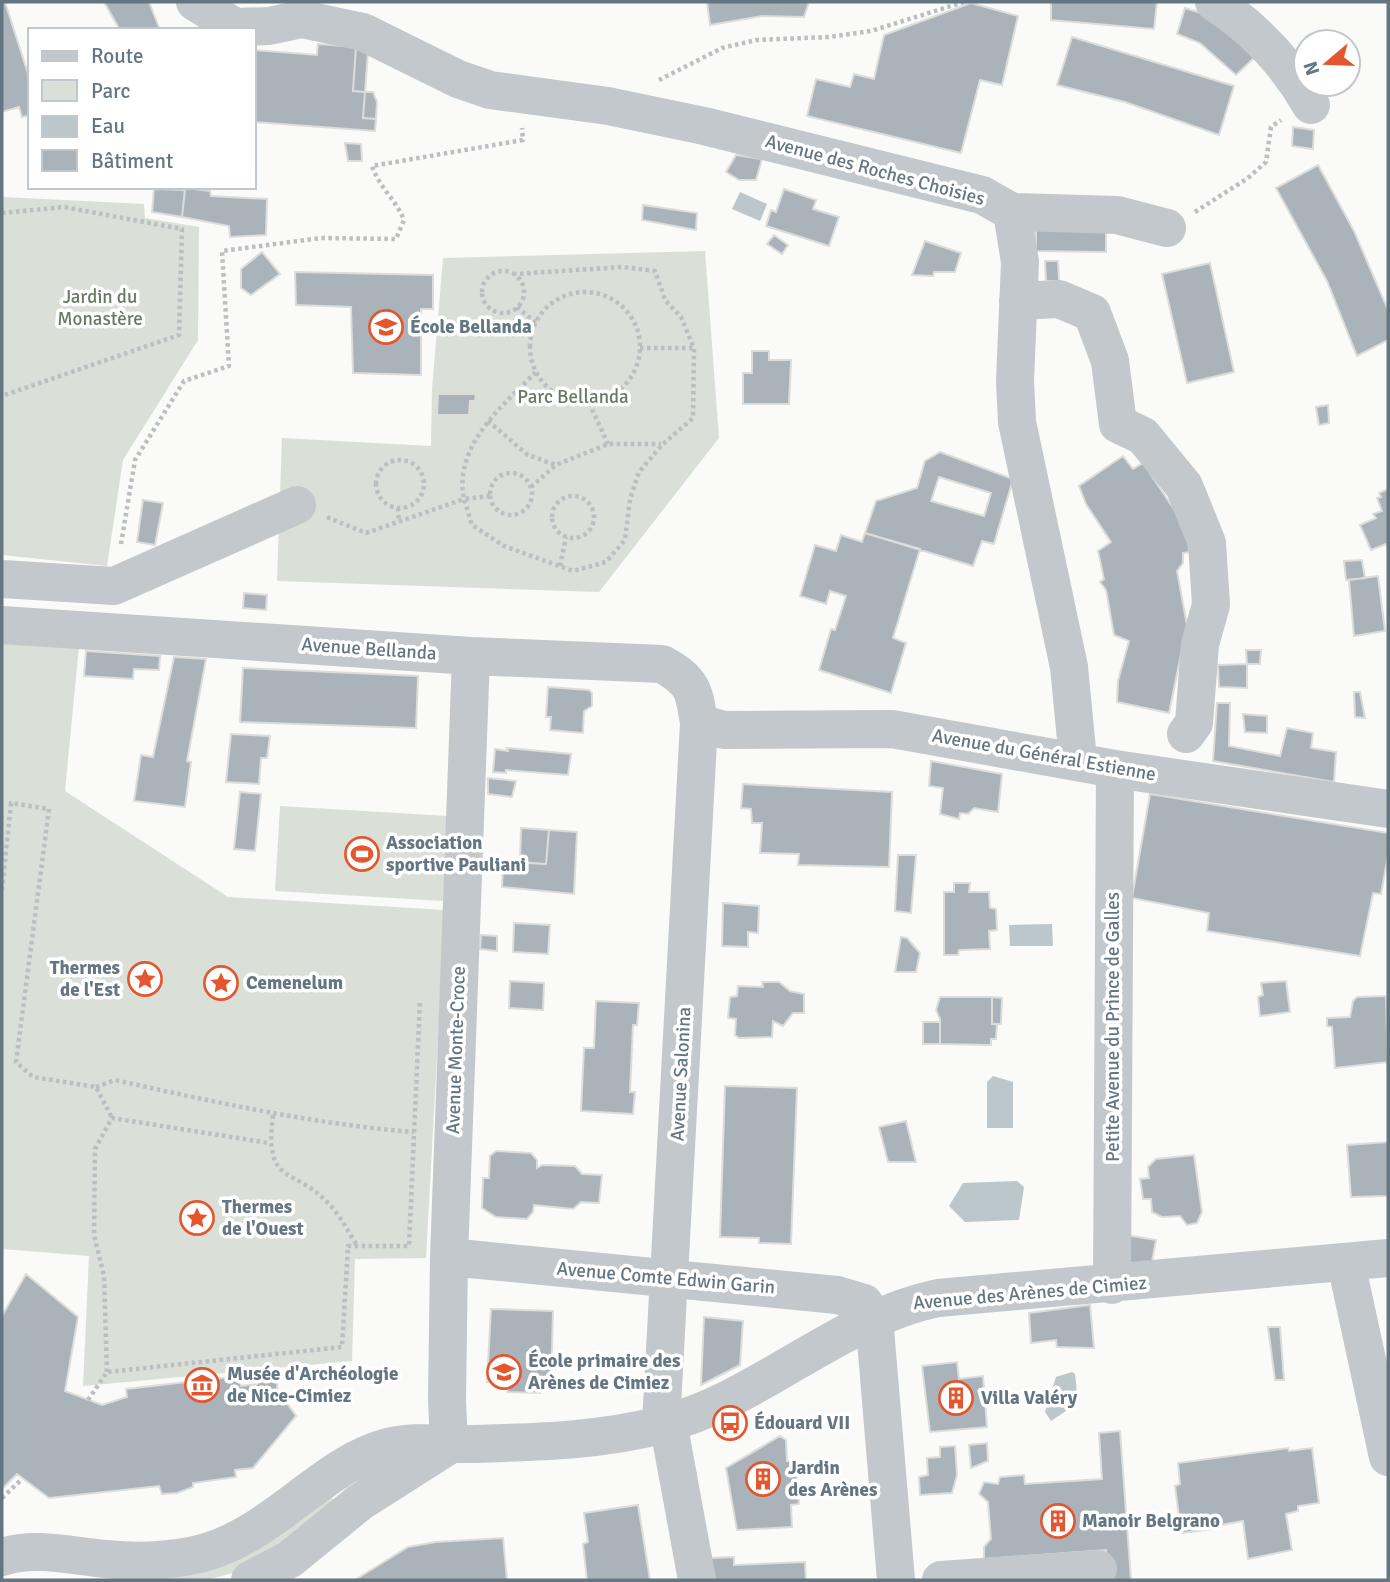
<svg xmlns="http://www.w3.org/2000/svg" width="1390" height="1582" viewBox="0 0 1390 1582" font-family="Signika,sans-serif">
	<rect width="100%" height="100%" fill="#fafaf8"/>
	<path fill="#dadfd7" d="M2 194 3 197 144 204 145 218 199 227 198 340 123 460 107 566 2 555Z
		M705 251 719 438 599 592 277 581 282 438 431 446 432 389 443 258Z
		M2 642 79 646 65 791 228 897 445 910 426 1258 355 1259 352 1361 83 1386 89 1256 2 1249Z
		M280 806 448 816 443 901 275 891Z
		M329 1495 339 1505 240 1571 207 1580H146L145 1574Z"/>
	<path fill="#bbc7cb" d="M740 192 767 204 760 221 732 209Z
		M1052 924 1053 946H1010L1009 925Z
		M993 1076 1013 1082V1128H987V1082Z
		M1017 1181 1024 1187 1019 1220 965 1222 949 1206 963 1183Z
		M1072 1372 1075 1374 1078 1403 1051 1421 1045 1412 1056 1377Z"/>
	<path fill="#aab3b9" stroke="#dcdcda" stroke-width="2" fill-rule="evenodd" d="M2 2H5L30 80V115L22 117 19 107 2 112Z
		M104 2H149L160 30H120Z
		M707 2H809L804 17 762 16 710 25Z
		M1051 2H1157L1154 29 1051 20Z
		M971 3 1018 16 1002 85 980 80 961 153 807 116 816 79 850 87 854 74 874 79 884 35Z
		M1185 8 1204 14 1256 56 1236 75 1200 43 1177 34Z
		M1072 37 1234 86 1219 135 1125 102 1057 85Z
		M369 38 365 92 353 91 356 47Z
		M318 44 356 47 353 91 365 92 363 118 376 119 375 131 254 122V50L317 55Z
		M365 92H373L377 102 376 119 363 118Z
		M1293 127 1314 130 1313 149 1292 146Z
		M345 143 361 144 362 161H348Z
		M736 155 762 159 756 180H739L726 172Z
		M1318 165 1354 231 1388 310V340L1357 356 1327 281 1276 188Z
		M185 188 210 191 211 196 267 199 266 235 230 237 229 226 182 217Z
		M154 189 185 190 182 217 152 212Z
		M784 189 816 200 813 209 839 217 829 246 766 226 771 210 776 212Z
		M643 205 697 213 696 230 642 220Z
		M1036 224H1106V252L1036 251Z
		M774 235 788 245 782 254 767 244Z
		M925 241 961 253 955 272H934L933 276 912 275Z
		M262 252 280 274 251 295 241 288V269Z
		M1045 261H1058L1059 281H1046Z
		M1210 263 1234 372 1187 383 1162 274Z
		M295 272 433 275V309H421V375L353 373 351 307 296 305Z
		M752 351H769V360H791L789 404H743V373H752Z
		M438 394H476L475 401H470L469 415H437Z
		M1328 405 1329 423 1319 425 1316 407Z
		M940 452 1013 479 994 544 982 541 973 566 865 533 876 501 917 488 925 461ZM939 477 991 493 984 516 931 501Z
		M1123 456 1133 469 1143 463 1188 530 1189 552 1183 553V563L1177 571 1187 625 1169 713 1117 702 1118 681 1129 641 1114 635 1106 590 1100 582 1104 579 1098 551 1111 542 1086 504 1079 486Z
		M1388 489V547L1386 544 1371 550 1360 525 1376 518 1373 514 1382 511 1377 498 1381 497 1379 493Z
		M143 500 163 503 155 545 137 542Z
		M865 533 920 549 893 638 906 643 891 693 819 670 831 629 835 630 846 596 830 591 826 604 800 596 815 545 836 551 841 535 862 542Z
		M1362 560 1365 578 1346 580 1344 561Z
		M1378 576 1385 631 1354 636 1349 580Z
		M244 593 267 595 266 610 243 608Z
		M1246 650H1261L1260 664H1247Z
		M86 651 160 656 159 670 134 669 133 679 84 676Z
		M174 657 206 659 187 761 191 762 185 807 134 801 141 755 153 757Z
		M1247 664V688L1219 687 1218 665Z
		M243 668 418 676 416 728 240 722Z
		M548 687 589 690 592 693V706L584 711 583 733 550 730 551 717H546Z
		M1354 692H1360L1365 718 1355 717Z
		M1217 703H1230L1229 746 1280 756 1287 728 1313 733 1311 748 1336 752 1334 782 1213 761Z
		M1243 714 1267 716V733L1245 732Z
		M231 734 270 736 267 758H261L259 784 226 782Z
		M507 748 571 754 568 775 506 770V773L493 772 495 749 508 751Z
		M931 761 1002 774 998 812 974 808 968 814 960 813 959 819 940 814 943 788 929 786Z
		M488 778 516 781 512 797 488 794Z
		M743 784 892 792 889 867 798 865 799 854 760 853 762 823H752L751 809 741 808Z
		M240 792 261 794 255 851 234 849Z
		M1150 794 1388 833V855L1381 894 1373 893 1360 956 1207 931 1209 913 1132 898Z
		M521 828 549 830 546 864 520 862Z
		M549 830 577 832 574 894 502 887 503 862 546 864Z
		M898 855H916L911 913 895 911Z
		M954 883H970L969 892H989L990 908 996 909 997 930 989 931 990 949 959 950 958 955H944V892H954Z
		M723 903 759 906 758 933 748 932V947L722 946Z
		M514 923 550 925 548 954 513 952Z
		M481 935 497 936V951L480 949Z
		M901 937 907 938 920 953 916 972H895Z
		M510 981 544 983 543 1010 509 1008Z
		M1286 981 1290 1012 1260 1016 1258 997 1263 995 1261 983Z
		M762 982H779L790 991 804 994V1013H793L783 1026 773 1021 772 1037 739 1038 735 1035 736 1019 728 1018 730 997 737 996 738 986 763 987Z
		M1386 996 1388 1077 1387 1062 1335 1068 1332 1027 1327 1026V1018L1350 1017 1353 1001 1357 997Z
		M940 997H992V1024H997L996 1039H991V1045L940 1044V1019L936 1010Z
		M992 997 1002 998 1001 1024H992Z
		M596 1001 639 1003 637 1025H633L630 1092H635L633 1114 581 1111 584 1048H594Z
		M923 1022H940V1044H923Z
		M725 1086 797 1088 791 1244 759 1243V1238L720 1237Z
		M906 1121 916 1162H888L879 1127Z
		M1388 1142V1196L1351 1197 1347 1145Z
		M496 1151 531 1153 537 1160V1168L542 1165 575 1166 582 1174 602 1175 599 1203 581 1202 573 1209 534 1205 533 1212 527 1219 496 1217 482 1208 483 1178H489L490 1156Z
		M1194 1155 1202 1212 1197 1223 1187 1225 1180 1216 1162 1217 1152 1212 1151 1199H1143L1140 1179 1149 1178 1148 1167 1156 1159Z
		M1126 1235 1156 1240 1151 1267 1127 1269Z
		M26 1274 78 1317 65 1391 102 1405 127 1397 126 1389 239 1376 241 1386 257 1384 256 1372 267 1365 273 1366 278 1373 277 1389 296 1416 253 1468 235 1470 236 1477 193 1483V1487L177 1493 162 1494 159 1486 49 1498 17 1474 2 1489V1316Z
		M1090 1305 1094 1348 1057 1347 1056 1340 1031 1343 1029 1313Z
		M491 1309 553 1311 551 1384 539 1383 540 1393 508 1392 507 1382H487Z
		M704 1317 743 1321 740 1365 701 1385Z
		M1268 1327H1280L1284 1380H1275Z
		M957 1362 959 1379 983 1376 987 1427 930 1432 922 1366Z
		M1120 1431 1131 1580H1109L1106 1550 984 1559V1547L991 1539 988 1502 979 1494 984 1482 998 1484 1000 1477 1024 1475 1025 1484 1102 1479 1099 1433Z
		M780 1436 786 1440 787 1461H796L799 1504 791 1505 792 1527 737 1530 726 1468Z
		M987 1443 988 1461 971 1468 969 1445Z
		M955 1446 957 1475 952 1493 920 1495 919 1477 928 1475 927 1458 940 1457V1447Z
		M1288 1448 1289 1451 1312 1448 1319 1503 1298 1506V1511L1286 1514 1292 1550 1248 1559 1243 1521 1216 1526 1215 1529 1181 1533 1175 1486 1180 1484 1178 1463Z
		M638 1505 650 1580H587L583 1544 588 1542 584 1513Z
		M503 1538 507 1580H355L408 1547 436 1542Z
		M734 1557V1565L805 1562 806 1580H715L709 1558Z"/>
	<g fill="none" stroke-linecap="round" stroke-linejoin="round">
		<path stroke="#bbbfc2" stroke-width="4.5" stroke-dasharray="3.5 3.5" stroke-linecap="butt" d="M659 80 722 48 756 40 828 37 871 31 964 2
			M1195 212 1248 178 1266 162 1271 127 1281 120
			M2 213 64 207 182 229 179 335 2 396
			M482 292a21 21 0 1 1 42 0a21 21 0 1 1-42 0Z
			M530 347a55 55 0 1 1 110 0a55 55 0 1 1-110 0Z
			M517 307 536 323
			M640 348H694
			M589 403 608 444
			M488 421 528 455 556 465 608 444H661
			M376 484a24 24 0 1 1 48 0a24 24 0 1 1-48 0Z
			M490 494a21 21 0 1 1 42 0a21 21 0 1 1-42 0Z
			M531 487 556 465
			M490 496 464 499C453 446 503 405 536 372
			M552 517a21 21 0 1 1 42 0a21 21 0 1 1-42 0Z
			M398 508 399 522
			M327 517 366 533 464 499 472 525 504 546 573 571 606 562 625 540 630 499 639 472 663 444 693 418 694 348 681 317 665 300 655 271 623 267 515 274
			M121 544 135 460 184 381 229 366 222 251 321 238 396 239 404 220C396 200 379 187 372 166L523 140 522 128
			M560 566 566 537
			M2 890 11 803 49 809 16 1062 33 1077 96 1087 112 1118
			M96 1087 115 1080C215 1102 312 1124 414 1132
			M273 1115C264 1188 293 1165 329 1204 340 1215 348 1232 357 1245
			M107 1372 104 1276 94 1235 95 1149 112 1118 269 1143
			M88 1400 107 1372 342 1347 348 1246H409L420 1000
			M2 1498 22 1479"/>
		<path stroke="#c3c8cc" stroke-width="38" d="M195 2 235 27 269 26 302 19 363 32 458 79 490 90 608 106 704 126 982 195 1012 212 1020 262 1015 381 1017 422 1069 667 1078 760
			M1214 2C1254 28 1287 63 1311 105
			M1012 212 1117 215 1167 228
			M1018 301 1059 299 1092 313 1110 361 1118 424 1143 436 1184 486 1207 543 1211 605 1200 644 1194 723 1186 734
			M2 579 114 586 297 505
			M2 625 471 656 662 664C693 681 694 690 699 723L661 1424
			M699 723 724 730 892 729 1115 769 1388 809
			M449 1257 837 1295 864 1303 874 1317 896 1580
			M1346 1263 1388 1457
			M1112 1285 1115 769
			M668 1422 697 1580
			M449 1445 447 1399 449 1257 471 656
			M2 1557C34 1546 72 1556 106 1559 133 1562 163 1561 190 1556 269 1542 319 1465 388 1447 415 1440 445 1445 472 1444 537 1442 598 1441 661 1425 761 1399 837 1319 938 1298L1388 1258
			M250 1580 290 1559 360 1502 448 1446
			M941 1580 1098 1569"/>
	</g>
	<defs>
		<g id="school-ring" transform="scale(1.75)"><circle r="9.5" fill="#fff" stroke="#e4572e" stroke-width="1.5"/><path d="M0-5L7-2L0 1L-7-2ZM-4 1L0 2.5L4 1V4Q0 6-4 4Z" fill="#e4572e"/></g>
		<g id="stadium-ring" transform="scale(1.75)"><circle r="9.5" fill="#fff" stroke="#e4572e" stroke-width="1.5"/><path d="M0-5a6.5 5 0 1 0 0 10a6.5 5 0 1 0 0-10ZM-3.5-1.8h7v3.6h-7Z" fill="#e4572e"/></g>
		<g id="sight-ring" transform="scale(1.75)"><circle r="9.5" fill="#fff" stroke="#e4572e" stroke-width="1.5"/><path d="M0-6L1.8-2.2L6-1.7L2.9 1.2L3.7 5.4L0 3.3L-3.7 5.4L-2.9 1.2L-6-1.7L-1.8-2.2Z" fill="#e4572e"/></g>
		<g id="museum-ring" transform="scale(1.75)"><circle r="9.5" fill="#fff" stroke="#e4572e" stroke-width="1.5"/><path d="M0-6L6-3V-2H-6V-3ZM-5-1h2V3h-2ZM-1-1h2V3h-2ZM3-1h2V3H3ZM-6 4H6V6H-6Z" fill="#e4572e"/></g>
		<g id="building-ring" transform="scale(1.75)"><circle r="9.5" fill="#fff" stroke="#e4572e" stroke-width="1.5"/><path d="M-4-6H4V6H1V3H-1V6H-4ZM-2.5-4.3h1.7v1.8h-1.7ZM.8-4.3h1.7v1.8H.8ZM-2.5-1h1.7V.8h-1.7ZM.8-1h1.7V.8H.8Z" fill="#e4572e"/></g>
		<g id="bus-ring" transform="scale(1.75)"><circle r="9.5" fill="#fff" stroke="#e4572e" stroke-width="1.5"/><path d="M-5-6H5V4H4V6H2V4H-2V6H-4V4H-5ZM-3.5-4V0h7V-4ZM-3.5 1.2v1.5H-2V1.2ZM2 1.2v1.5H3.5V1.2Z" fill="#e4572e"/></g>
	</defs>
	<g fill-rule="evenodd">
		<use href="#school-ring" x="386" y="327"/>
		<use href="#stadium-ring" x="362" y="854"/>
		<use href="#sight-ring" x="145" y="979"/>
		<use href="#sight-ring" x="221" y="983"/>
		<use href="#sight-ring" x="197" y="1218"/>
		<use href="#school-ring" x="504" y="1372"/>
		<use href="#museum-ring" x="202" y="1385"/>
		<use href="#building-ring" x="956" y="1398"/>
		<use href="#bus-ring" x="730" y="1423"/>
		<use href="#building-ring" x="763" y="1479"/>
		<use href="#building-ring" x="1058" y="1521"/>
	</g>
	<g text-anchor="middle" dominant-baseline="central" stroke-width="7" stroke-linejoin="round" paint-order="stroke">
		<g font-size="19" fill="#657683" stroke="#fff">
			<text transform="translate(875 170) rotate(15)">Avenue des Roches Choisies</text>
			<text transform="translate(369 649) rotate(4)">Avenue Bellanda</text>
			<text transform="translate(1044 755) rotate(10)">Avenue du Général Estienne</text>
			<text transform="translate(1113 1027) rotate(-90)">Petite Avenue du Prince de Galles</text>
			<text transform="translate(456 1050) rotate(-88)">Avenue Monte-Croce</text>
			<text transform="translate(681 1074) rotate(-87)">Avenue Salonina</text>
			<text transform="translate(666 1278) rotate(5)">Avenue Comte Edwin Garin</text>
			<text transform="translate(1030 1293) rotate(-5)">Avenue des Arènes de Cimiez</text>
		</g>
		<g font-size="19" fill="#687a64" stroke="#fff">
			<text x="100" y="297">Jardin du<tspan x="100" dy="22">Monastère</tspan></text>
			<text x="573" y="397">Parc Bellanda</text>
		</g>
		<g font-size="19" font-weight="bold" fill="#657683" stroke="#fff" text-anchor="start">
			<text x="410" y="327">École Bellanda</text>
			<text x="386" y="843">Association<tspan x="386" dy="22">sportive Pauliani</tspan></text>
			<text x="120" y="968" text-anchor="end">Thermes<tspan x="120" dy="22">de l'Est</tspan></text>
			<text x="246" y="983">Cemenelum</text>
			<text x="222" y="1207">Thermes<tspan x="222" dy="22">de l'Ouest</tspan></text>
			<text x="528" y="1361">École primaire des<tspan x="528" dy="22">Arènes de Cimiez</tspan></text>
			<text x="227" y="1374">Musée d'Archéologie<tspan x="227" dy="22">de Nice-Cimiez</tspan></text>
			<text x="981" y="1398">Villa Valéry</text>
			<text x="754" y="1423">Édouard VII</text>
			<text x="788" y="1468">Jardin<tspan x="788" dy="22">des Arènes</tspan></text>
			<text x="1082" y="1521">Manoir Belgrano</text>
		</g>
	</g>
	<rect width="1390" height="1582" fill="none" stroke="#657683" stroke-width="7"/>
	<rect x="28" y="28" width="228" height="161" fill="#ffffff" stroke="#c1c8cd" stroke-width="2"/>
	<rect x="42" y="51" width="35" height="10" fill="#c3c8cc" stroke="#c1c8cd" stroke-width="2"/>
	<text x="91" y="63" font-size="21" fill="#657683">Route</text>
	<rect x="42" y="80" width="35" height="21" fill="#dadfd7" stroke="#c1c8cd" stroke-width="2"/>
	<text x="91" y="98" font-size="21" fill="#657683">Parc</text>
	<rect x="42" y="116" width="35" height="21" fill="#bbc7cb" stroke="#c1c8cd" stroke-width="2"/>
	<text x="91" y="133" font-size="21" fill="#657683">Eau</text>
	<rect x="42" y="150" width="35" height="21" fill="#aab3b9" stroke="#c1c8cd" stroke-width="2"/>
	<text x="91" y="168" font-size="21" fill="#657683">Bâtiment</text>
	<g transform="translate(1327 63) rotate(251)"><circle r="33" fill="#ffffff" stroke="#c1c8cd" stroke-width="2"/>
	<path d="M0-5L12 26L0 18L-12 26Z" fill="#e4572e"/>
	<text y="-10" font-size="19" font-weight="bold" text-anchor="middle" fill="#657683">N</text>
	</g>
</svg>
